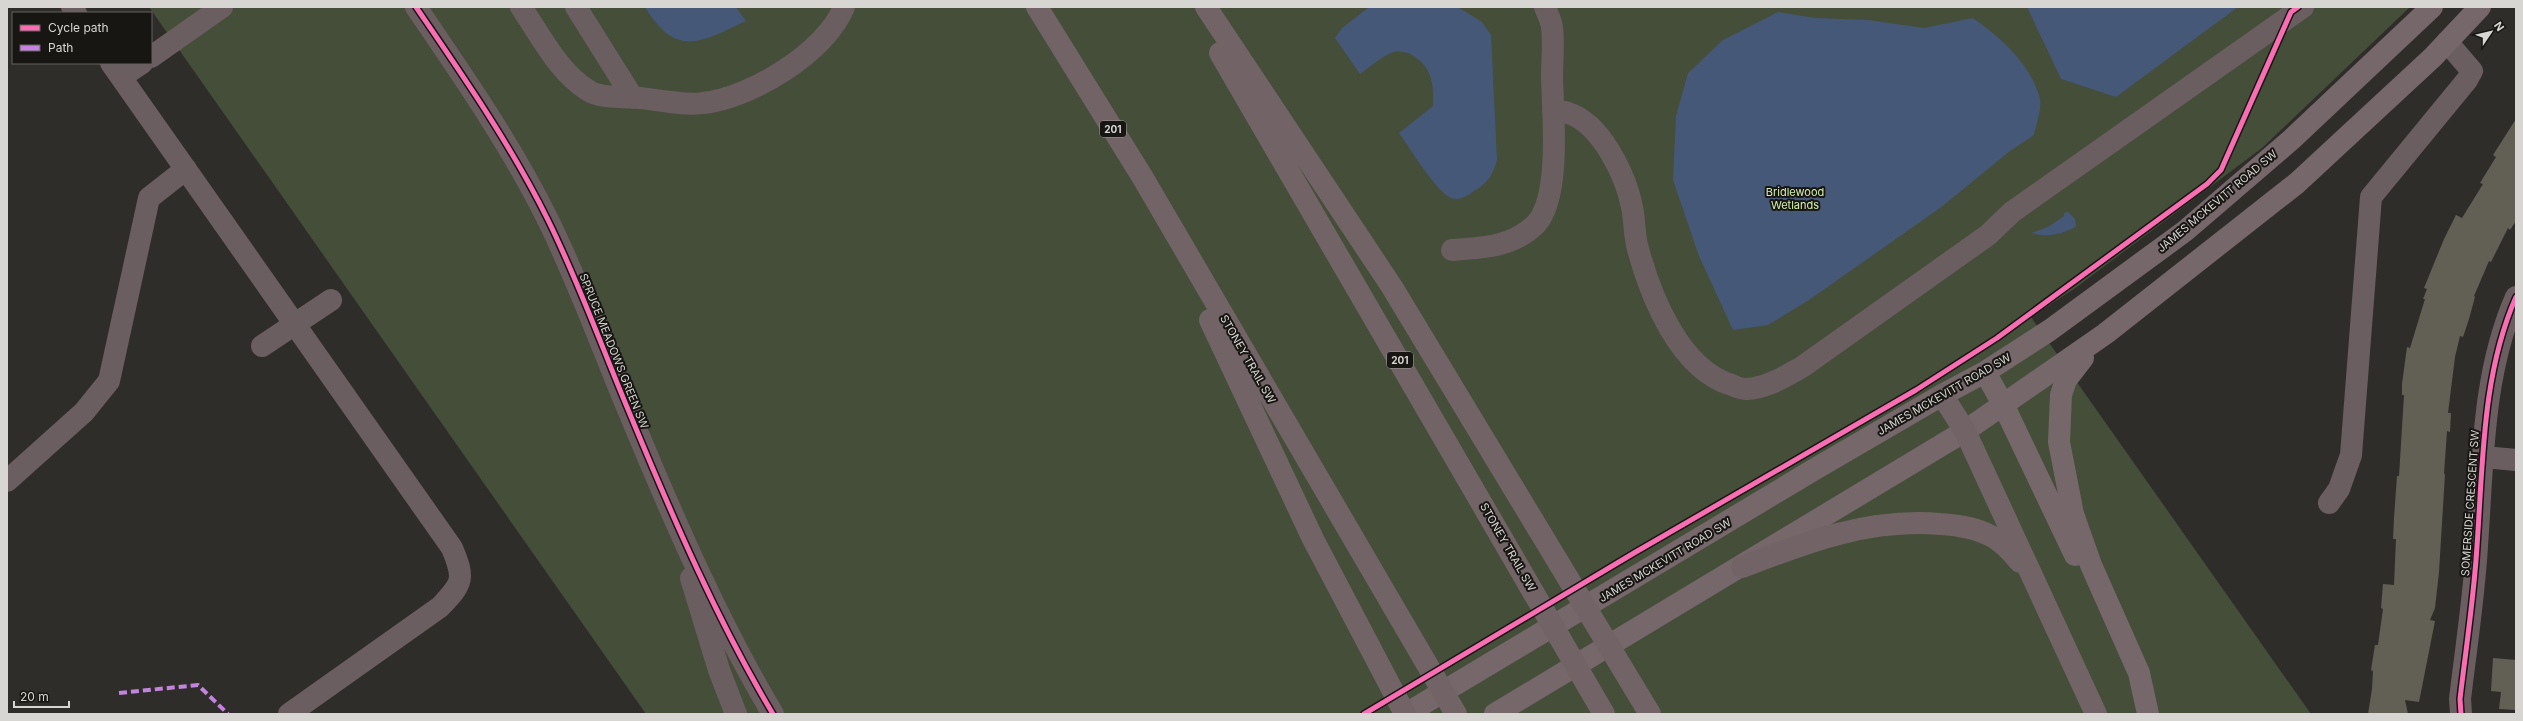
<svg xmlns="http://www.w3.org/2000/svg" width="2523" height="721" viewBox="0 0 2523 721" font-family="Inter,sans-serif">
	<rect width="100%" height="100%" fill="#2e2d2a"/>
	<path fill="#444e38" d="M149 7H2410L2262 148 2074 289 2031 317 2311 714H646Z"/>
	<path fill="#455878" d="M645 7H736L746 21C700 43 676 58 645 7Z
		M1369 7H1458L1482 22 1491 35 1497 160C1493 175 1487 184 1474 191 1467 196 1460 201 1451 198 1437 193 1409 147 1399 133L1433 106C1434 84 1432 67 1412 55 1407 52 1397 50 1391 53 1380 58 1370 67 1360 74L1335 38 1342 28Z
		M2027 7H2238L2116 97 2061 79Z
		M1778 12 1815 18 1868 20 1924 28 1973 18C2000 37 2032 65 2040 99 2042 108 2036 125 2034 135L2010 151 1940 208 1809 300 1768 325 1733 330 1699 256 1673 180 1676 116 1688 73 1723 40Z
		M2068 212 2075 219 2076 227C2061 234 2048 238 2031 233L2048 227 2064 216V213Z"/>
	<path fill="#626055" d="M2516 119V221L2510 230 2508 228 2491 262 2489 261 2474 296 2475 297 2469 319 2463 337 2460 336 2455 357 2448 413H2451L2450 432 2447 431 2444 474H2445L2439 572 2435 608 2430 620 2435 621 2419 702 2405 700 2408 714H2368L2372 689 2373 671 2371 670 2375 645H2378L2383 609 2381 608 2383 584 2394 585 2396 539H2393L2394 518 2397 476H2399L2404 395H2402V384L2407 347 2410 348 2425 299H2423L2427 289 2424 288 2444 239 2456 215 2462 218 2483 184 2480 183 2496 157 2493 155Z
		M2493 658 2516 660V710L2499 709 2501 692 2491 691Z"/>
	<g fill="none" stroke-linecap="round" stroke-linejoin="round">
		<path stroke="#6b5e61" stroke-width="22" d="M72 7 76 13
			M416 7C463 76 511 145 548 220 580 285 604 353 632 419 673 518 718 622 773 714
			M521 7C541 36 558 72 589 91 599 98 627 97 640 98 660 100 684 106 703 103 751 98 826 52 844 7
			M576 7 633 98
			M151 57 222 7
			M111 63 452 548C465 579 463 583 440 607L289 714
			M121 77 142 63
			M1553 111C1558 112 1564 111 1568 113 1601 123 1626 176 1632 207 1635 221 1634 236 1638 249 1651 297 1680 370 1732 385 1736 387 1742 389 1746 389 1767 388 1784 377 1802 367L1988 235 2012 212 2303 7
			M1452 250C1483 248 1513 247 1536 224 1561 197 1553 114 1552 78 1552 61 1554 44 1552 27 1551 20 1547 13 1545 7
			M262 346 331 300
			M2484 457 2516 460
			M7 481 84 412 109 381 149 198 186 169
			M2329 503 2339 489 2351 455 2371 197 2467 80 2472 71 2447 42
			M691 578 719 670 736 714
			M2461 714 2460 699C2466 648 2474 597 2477 546 2483 463 2482 374 2516 297"/>
		<path stroke="#75676a" stroke-width="22" d="M2083 358 2066 380 2061 395 2059 442 2073 514 2091 565 2139 673 2148 714
			M1985 372 2004 406 2075 555
			M1406 714 1815 469 1942 395 1985 372 2050 330 2185 231 2292 139 2432 7
			M1495 714 1965 431 2105 334 2297 183 2433 57 2480 7"/>
		<path stroke="#726466" stroke-width="22" d="M1037 7 1143 178 1456 714
			M1206 7 1392 287 1650 714
			M1220 53 1604 714
			M1210 320 1313 539 1405 714
			M1942 395 1965 431 2096 714
			M1742 567C1807 542 1869 518 1940 524 1958 525 1977 528 1993 537 2004 543 2012 553 2020 562"/>
		<path stroke="#c483df" stroke-width="4" stroke-dasharray="8 4" stroke-linecap="butt" d="M119 693 198 685 228 714"/>
		<g stroke="#171613" stroke-width="8">
			<path id="cycleway" d="M416 7C463 76 511 145 548 220 580 285 604 353 632 419 673 518 718 622 773 714
				M1364 714 1634 553 1916 390 1997 338 2207 184 2221 170 2291 12 2298 7
				M2461 714 2460 699C2466 648 2474 597 2477 546 2483 463 2482 374 2516 297"/>
		</g>
		<use href="#cycleway" stroke="#f96db3" stroke-width="5"/>
	</g>
	<g text-anchor="middle" dominant-baseline="central" stroke-width="4" stroke-linejoin="round" paint-order="stroke">
		<g fill="#171613" stroke="#9d9c99" stroke-width="1">
			<rect x="1100" y="121" width="26" height="16" rx="3"/>
			<rect x="1387" y="352" width="26" height="16" rx="3"/>
		</g>
		<g font-size="10" font-weight="bold" fill="#d7d6d2">
			<text x="1113" y="129">201</text>
			<text x="1400" y="360">201</text>
		</g>
		<g font-size="11" fill="#d2f0ad" stroke="#171613">
			<text x="1795" y="192">Bridlewood<tspan x="1795" dy="13">Wetlands</tspan></text>
		</g>
		<g font-size="11" fill="#d7d6d2" stroke="#171613">
			<text transform="translate(2217 201) rotate(-40)">JAMES MCKEVITT ROAD SW</text>
			<text transform="translate(614 351) rotate(68)">SPRUCE MEADOWS GREEN SW</text>
			<text transform="translate(1248 359) rotate(60)">STONEY TRAIL SW</text>
			<text transform="translate(1944 394) rotate(-30)">JAMES MCKEVITT ROAD SW</text>
			<text transform="translate(2470 503) rotate(-86)">SOMERSIDE CRESCENT SW</text>
			<text transform="translate(1508 547) rotate(60)">STONEY TRAIL SW</text>
			<text transform="translate(1665 560) rotate(-31)">JAMES MCKEVITT ROAD SW</text>
		</g>
	</g>
	<rect width="2523" height="721" fill="none" stroke="#d7d6d2" stroke-width="16"/>
	<rect x="12" y="12" width="140" height="52" fill="#171613" stroke="#64635f"/>
	<rect x="20" y="25" width="20" height="6" fill="#f96db3" stroke="#64635f"/>
	<text x="48" y="32" font-size="12" fill="#d7d6d2">Cycle path</text>
	<rect x="20" y="45" width="20" height="6" fill="#c483df" stroke="#64635f"/>
	<text x="48" y="52" font-size="12" fill="#d7d6d2">Path</text>
	<g transform="translate(2491 32) rotate(55)" stroke="#171613" stroke-width="3" paint-order="stroke">
	<path d="M0-3L7 15L0 10L-7 15Z" fill="#d7d6d2"/>
	<text y="-6" font-size="11" font-weight="bold" text-anchor="middle" fill="#d7d6d2">N</text>
	</g>
	<path d="M14 701v6h55v-6" fill="none" stroke="#d7d6d2" stroke-width="2"/>
	<text x="20" y="701" font-size="12" fill="#d7d6d2" stroke="#171613" stroke-width="3" paint-order="stroke">20 m</text>
</svg>
